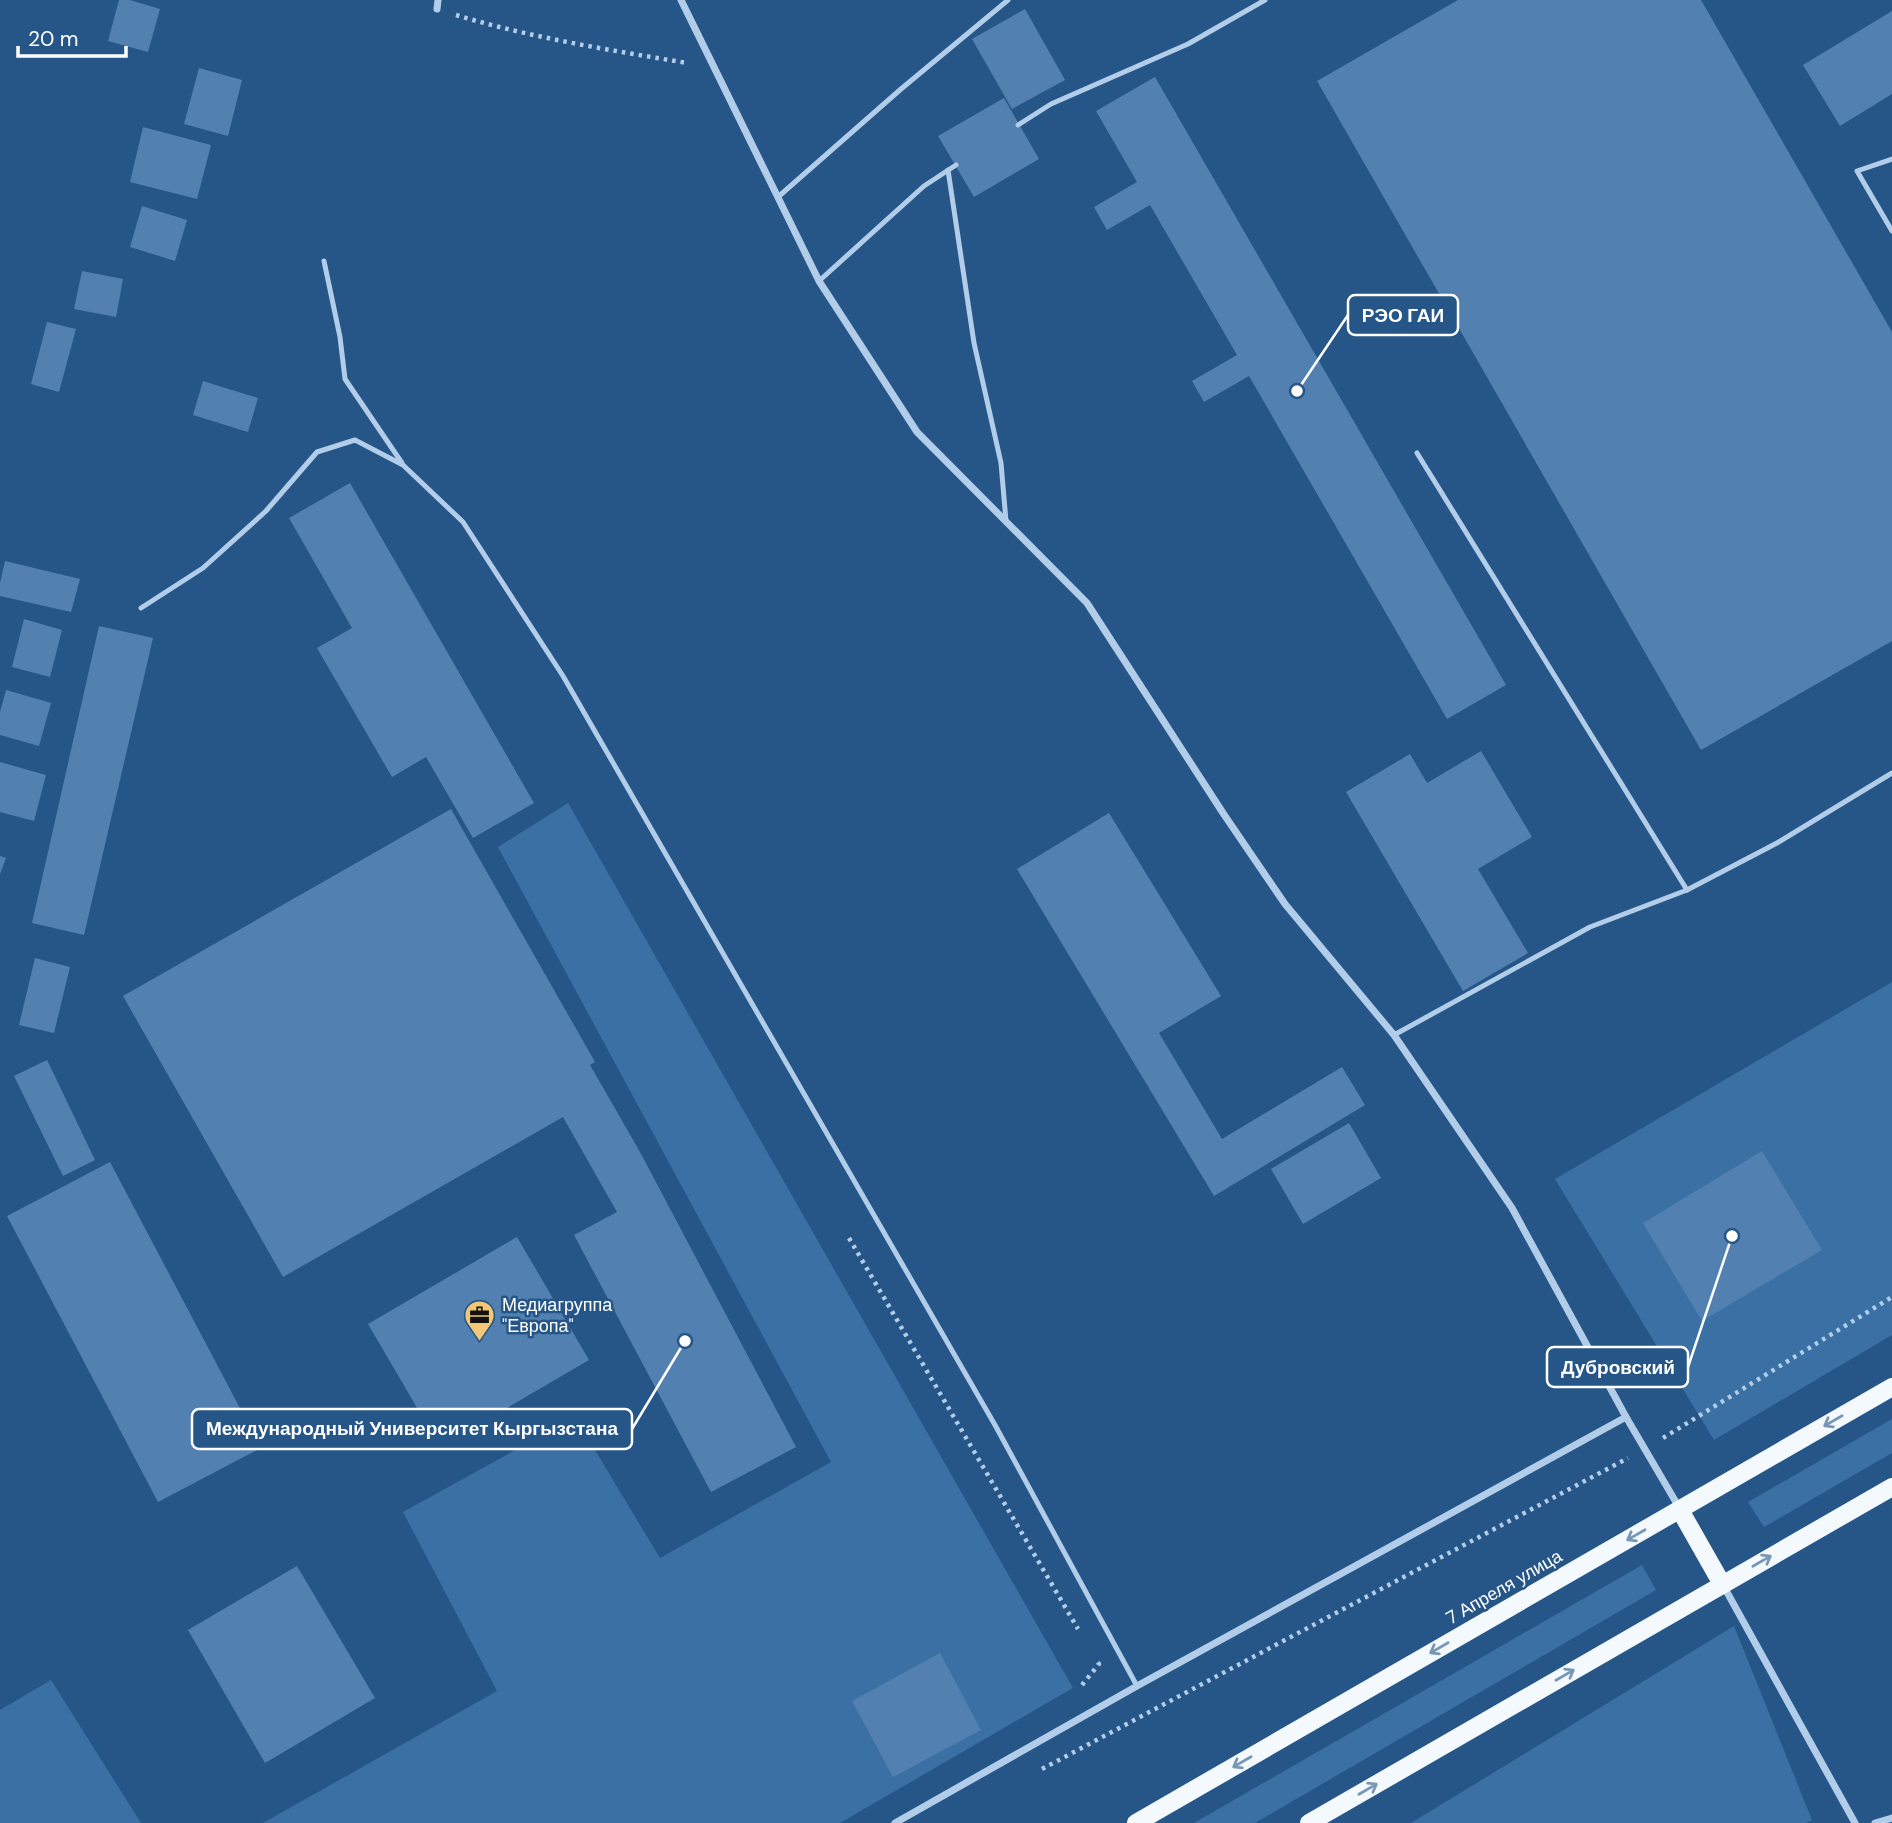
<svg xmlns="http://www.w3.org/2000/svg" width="1892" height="1823" font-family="'DM Sans',sans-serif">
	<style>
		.green { fill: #3a70a4 }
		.building { fill: #5281b1 }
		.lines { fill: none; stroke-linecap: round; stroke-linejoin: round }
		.path { stroke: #b2cde9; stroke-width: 4.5; stroke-dasharray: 3.5 5; stroke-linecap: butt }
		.lane { stroke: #b2cde9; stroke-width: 5 }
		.street { stroke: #b2cde9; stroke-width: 7 }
		.primary { stroke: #f4f9fe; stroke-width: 18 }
		.oneway { stroke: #7897b7 }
		.labels { text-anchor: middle; stroke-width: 5; stroke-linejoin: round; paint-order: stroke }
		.poi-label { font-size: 18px; fill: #fff; stroke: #265687; text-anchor: start }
		.street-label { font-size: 18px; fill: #fff; stroke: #265687 }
		.leader { fill: none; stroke: #fff; stroke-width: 2.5 }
		.callout-dot { fill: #fff; stroke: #265687; stroke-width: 2.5 }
		.callout { fill: #265687; stroke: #fff; stroke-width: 2.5 }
		.callout-label { font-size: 19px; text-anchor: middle; font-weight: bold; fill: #fff }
	</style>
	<rect width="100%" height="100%" fill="#265687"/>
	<!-- green -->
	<g class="green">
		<path d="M568,803L1073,1688L840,1823H263L497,1691L403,1512L575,1417L660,1558L831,1462L498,847Z"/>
		<path d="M1892,982V1335L1714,1440L1555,1179Z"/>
		<path d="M1892,1419V1453L1764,1527L1748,1502Z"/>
		<path d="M1642,1565L1656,1590L1255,1823H1194Z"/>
		<path d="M1734,1626L1812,1820L1806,1823H1411Z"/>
		<path d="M51,1680L141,1823H0V1710Z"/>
	</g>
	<!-- building -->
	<g class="building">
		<path d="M119,0H130L160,9L148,52L108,41Z"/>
		<path d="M1458,0H1701L1892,332V641L1701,750L1317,81Z"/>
		<path d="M1025,9L1065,80L1012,109L972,39Z"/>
		<path d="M1892,11V94L1840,126L1803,65Z"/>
		<path d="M199,68L242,80L228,136L184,124Z"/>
		<path d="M1155,77L1506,685L1447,719L1249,376L1204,402L1192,381L1237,355L1150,205L1107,230L1094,207L1137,182L1096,111Z"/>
		<path d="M1004,98L1039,159L974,197L938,136Z"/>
		<path d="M143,127L211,145L197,199L130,182Z"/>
		<path d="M142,206L187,220L175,261L130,247Z"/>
		<path d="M82,271L123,279L116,317L74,309Z"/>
		<path d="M47,322L76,329L59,392L31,384Z"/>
		<path d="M203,381L258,398L248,432L193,415Z"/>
		<path d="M350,483L534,803L473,838L426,757L392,777L317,648L352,628L289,518Z"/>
		<path d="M5,561L80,579L71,612L0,596V583Z"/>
		<path d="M24,619L62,630L50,677L12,667Z"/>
		<path d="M99,626L153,638L84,935L32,923Z"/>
		<path d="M6,690L51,703L39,746L0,735V712Z"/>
		<path d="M1481,751L1532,837L1478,869L1528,953L1463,991L1346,792L1410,754L1427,783Z"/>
		<path d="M0,762L46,775L34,821L0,812Z"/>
		<path d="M451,809L595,1062L590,1065L640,1152L796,1447L711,1492L574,1235L617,1212L563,1117L283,1277L123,996Z"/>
		<path d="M1109,813L1221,996L1159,1033L1222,1139L1342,1067L1365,1105L1214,1196L1017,869Z"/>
		<path d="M0,856L6,858L0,874Z"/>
		<path d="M35,958L70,967L54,1033L19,1025Z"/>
		<path d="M47,1060L95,1160L63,1176L14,1076Z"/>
		<path d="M1349,1123L1381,1178L1303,1224L1271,1169Z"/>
		<path d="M1762,1151L1822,1250L1702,1321L1643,1223Z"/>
		<path d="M110,1162L261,1448L158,1502L7,1216Z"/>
		<path d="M517,1237L589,1360L440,1447L368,1324Z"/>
		<path d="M297,1566L375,1698L265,1763L188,1630Z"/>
		<path d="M940,1653L981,1730L893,1777L852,1701Z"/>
	</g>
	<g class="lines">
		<!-- path -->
		<g class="path">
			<path d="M456,15C532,38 610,50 687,63"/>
			<path d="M849,1238L1078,1629"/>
			<path d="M1663,1438L1892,1297"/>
			<path d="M1082,1685L1099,1664L1097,1661"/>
			<path d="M1042,1769L1628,1458"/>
		</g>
		<!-- lane -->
		<g class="lane">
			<path d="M1018,125L1051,104L1188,44L1265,0"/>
			<path d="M1892,159L1857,171L1892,231"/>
			<path d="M948,170L974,343L1001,463L1006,521"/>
			<path d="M778,197L901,89L1008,0"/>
			<path d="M324,261L340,337L345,379L402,463"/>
			<path d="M819,281L924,186L956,165"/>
			<path d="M1417,453L1687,890"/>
			<path d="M141,608L203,568L266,511L317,452L355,440L403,465L463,522L563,676L995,1425L1137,1686"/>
			<path d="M1394,1035L1590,927L1687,890L1777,843L1892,773"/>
		</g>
		<!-- street -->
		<g class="street">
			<path d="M681,0L819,281L917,432L1087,603L1223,813L1285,904L1394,1035L1512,1208L1626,1417L1680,1509"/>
			<path d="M437,9L438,0"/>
			<path d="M1723,1585L1855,1823"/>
			<path d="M895,1823L1137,1686L1626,1417"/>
			<path d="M1875,1823L1892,1818"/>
		</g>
		<!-- primary -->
		<g class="primary">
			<path d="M1680,1510L1722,1584"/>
			<path d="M1136,1823L1892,1387"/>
			<path d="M1309,1823L1892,1487"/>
		</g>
	</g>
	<!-- one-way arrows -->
	<defs><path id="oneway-shaft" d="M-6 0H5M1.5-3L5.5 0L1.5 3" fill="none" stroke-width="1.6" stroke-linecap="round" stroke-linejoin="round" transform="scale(1.75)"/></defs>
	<g class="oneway">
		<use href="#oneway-shaft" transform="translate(1833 1421) rotate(150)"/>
		<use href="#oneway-shaft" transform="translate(1636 1535) rotate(150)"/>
		<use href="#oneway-shaft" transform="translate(1762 1561) rotate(-30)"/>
		<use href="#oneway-shaft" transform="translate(1439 1648) rotate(150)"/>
		<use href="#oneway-shaft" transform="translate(1565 1675) rotate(-30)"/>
		<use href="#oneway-shaft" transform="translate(1242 1762) rotate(150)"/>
		<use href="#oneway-shaft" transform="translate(1368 1789) rotate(-30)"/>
	</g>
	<!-- icons -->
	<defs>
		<symbol id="office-pin" viewBox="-11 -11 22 30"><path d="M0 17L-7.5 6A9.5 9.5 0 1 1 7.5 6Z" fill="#f2c876" stroke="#265687"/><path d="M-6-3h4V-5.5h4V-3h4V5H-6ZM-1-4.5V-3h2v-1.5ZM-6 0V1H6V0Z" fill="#111"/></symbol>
	</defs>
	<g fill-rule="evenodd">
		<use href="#office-pin" x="462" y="1298" width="35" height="47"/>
	</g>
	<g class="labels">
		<!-- poi labels -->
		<g class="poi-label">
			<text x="502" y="1311">Медиагруппа<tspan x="502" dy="21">"Европа"</tspan></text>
		</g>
		<!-- street labels -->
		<g class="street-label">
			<text transform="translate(1504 1587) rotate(-30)" y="6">7 Апреля улица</text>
		</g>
	</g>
	<!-- callouts -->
	<path class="leader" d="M1297 391L1348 315M1732 1236L1688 1367M685 1341L632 1429"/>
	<g class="callout-dot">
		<circle cx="1297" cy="391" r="7"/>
		<circle cx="1732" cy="1236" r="7"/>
		<circle cx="685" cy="1341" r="7"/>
	</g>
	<g class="callout">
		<rect x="1348" y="295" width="110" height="40" rx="7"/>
		<rect x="1547" y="1347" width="141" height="40" rx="7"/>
		<rect x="192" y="1409" width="440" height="40" rx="7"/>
	</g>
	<g class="callout-label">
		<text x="1403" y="322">РЭО ГАИ</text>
		<text x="1618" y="1374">Дубровский</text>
		<text x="412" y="1435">Международный Университет Кыргызстана</text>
	</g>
	<!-- scale -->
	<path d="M18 46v10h108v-10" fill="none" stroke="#ffffff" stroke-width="3.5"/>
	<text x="28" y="46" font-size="21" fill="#ffffff" stroke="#265687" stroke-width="5" paint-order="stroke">20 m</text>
</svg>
